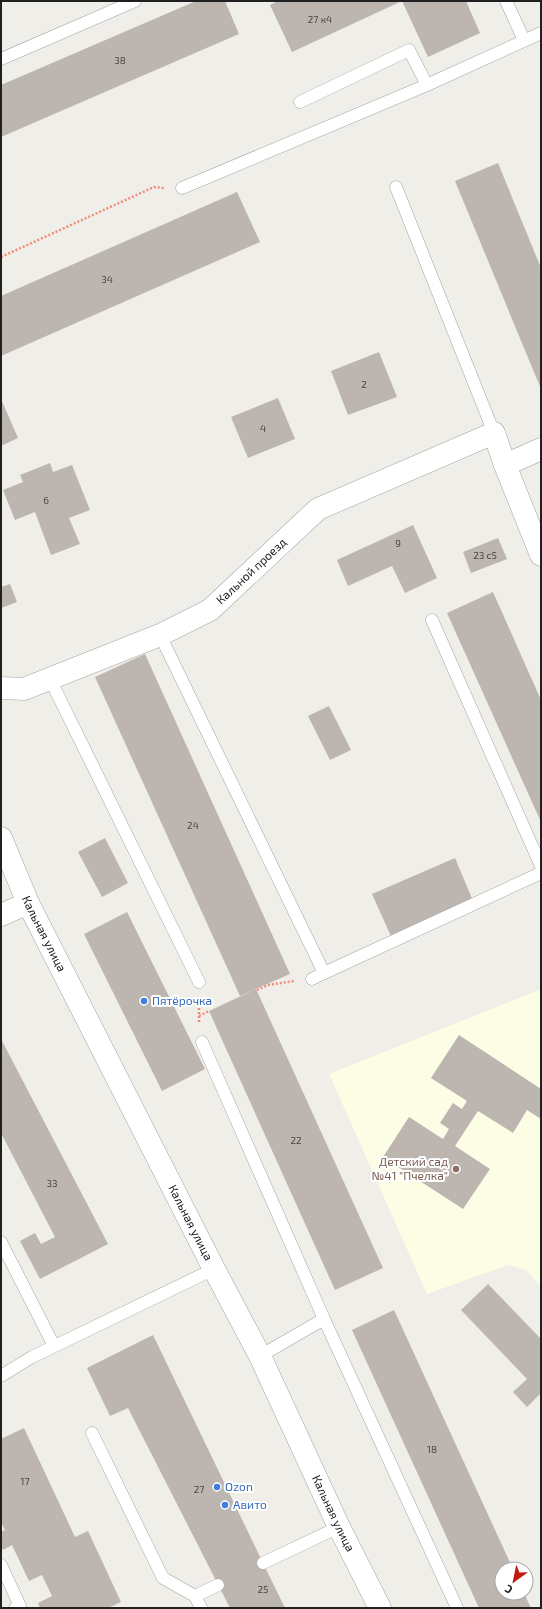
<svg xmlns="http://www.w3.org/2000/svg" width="542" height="1609" font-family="'Exo 2',sans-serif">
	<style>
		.education { fill: #fbfde4 }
		.building { fill: #bdb6b0 }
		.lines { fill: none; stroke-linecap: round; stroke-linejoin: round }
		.lane-casing { stroke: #a4a4a4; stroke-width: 13 }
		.street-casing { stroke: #a4a4a4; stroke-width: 23 }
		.path { stroke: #f08c79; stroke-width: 2.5; stroke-dasharray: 2 2; stroke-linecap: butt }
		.lane { stroke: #fff; stroke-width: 12 }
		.street { stroke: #fff; stroke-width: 22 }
		.shop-dot { fill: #3f7fe0; stroke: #fff; stroke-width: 1.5 }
		.education-dot { fill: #8d6e63; stroke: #fff; stroke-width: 1.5 }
		.labels { text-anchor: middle; stroke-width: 4; stroke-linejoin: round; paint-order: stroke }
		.number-label { font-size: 10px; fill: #474644 }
		.street-label { font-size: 12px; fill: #202020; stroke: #fff }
		.shop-label { font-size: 12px; fill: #366cbe; stroke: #fff; text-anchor: start }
		.education-label { font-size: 12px; fill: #785e54; stroke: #fff; text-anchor: end }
	</style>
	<rect width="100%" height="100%" fill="#f0eee8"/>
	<!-- education -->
	<path class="education" d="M541,989V1287L526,1270L508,1265L427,1294L329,1074Z"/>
	<!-- building -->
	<g class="building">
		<path d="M196,1H225L239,34L1,137V85Z"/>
		<path d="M278,1H466L480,33L428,57L402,1L292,52L270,5Z"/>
		<path d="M498,163L541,268V389L455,181Z"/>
		<path d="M237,192L260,242L1,356V296Z"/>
		<path d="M379,352L397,397L348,415L331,371Z"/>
		<path d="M278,398L295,439L248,458L231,417Z"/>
		<path d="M1,399L18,438L1,446Z"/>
		<path d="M50,463L53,472L72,465L90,510L69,518L80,544L51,555L35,512L15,520L3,490L23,482L20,475Z"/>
		<path d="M413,525L437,578L405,593L392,566L348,586L337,560Z"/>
		<path d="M498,538L507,559L471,573L463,552Z"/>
		<path d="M10,584L17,602L1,608V587Z"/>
		<path d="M493,592L541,700V822L447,613Z"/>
		<path d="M145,654L290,974L240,996L95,677Z"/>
		<path d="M329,706L351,750L330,760L308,716Z"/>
		<path d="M105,838L128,883L102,897L78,852Z"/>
		<path d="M455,858L476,908L394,943L372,894Z"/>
		<path d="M127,912L205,1069L162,1091L84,934Z"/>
		<path d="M256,989L383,1268L335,1290L209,1011Z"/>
		<path d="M459,1035L541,1089V1119L527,1110L513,1133L478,1111L455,1146L490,1169L463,1209L383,1157L409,1117L443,1139L449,1129L440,1123L453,1103L462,1109L467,1101L431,1078Z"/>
		<path d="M1,1039L108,1244L40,1279L20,1241L35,1233L41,1244L55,1237L1,1133Z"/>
		<path d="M488,1284L541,1339V1393L527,1407L513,1392L527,1379L461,1310Z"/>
		<path d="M394,1310L513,1569H502V1593H524L531,1608H479L352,1330Z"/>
		<path d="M153,1335L263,1563L285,1608H230L128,1408L110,1416L87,1368Z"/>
		<path d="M24,1428L75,1537L88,1531L121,1602L108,1608H40L38,1603L52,1596L42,1575L29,1581L12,1545L3,1550L1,1546V1532L5,1530L1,1522V1439Z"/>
	</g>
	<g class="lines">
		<defs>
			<g id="lane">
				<path d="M506,1L524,40"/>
				<path d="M1,59L135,1"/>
				<path d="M300,102L409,50L427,85L541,33"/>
				<path d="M396,187L494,433"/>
				<path d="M182,188L427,85"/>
				<path d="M432,620L541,866"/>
				<path d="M160,635L324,973L312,979"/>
				<path d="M50,679L199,982"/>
				<path d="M324,973L541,873"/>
				<path d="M202,1042L324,1319"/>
				<path d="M1,1242L54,1346"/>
				<path d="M260,1356L324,1319L457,1608"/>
				<path d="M1,1376L32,1357L214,1269"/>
				<path d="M92,1433L163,1578L195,1596L201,1608"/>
				<path d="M263,1563L339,1527"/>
				<path d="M1,1565L20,1606L15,1608"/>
				<path d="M195,1596L218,1585"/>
			</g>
			<g id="street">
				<path d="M505,465L541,449"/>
				<path id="s1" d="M1,688L24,689L160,635L210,610L318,509L494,433L505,465L541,555"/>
				<path id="s2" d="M1,838L28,903L214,1269L260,1356L339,1527L380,1608"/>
				<path d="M1,915L28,903"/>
			</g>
		</defs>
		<!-- lane casing -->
		<use href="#lane" class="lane-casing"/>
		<!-- street casing -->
		<use href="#street" class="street-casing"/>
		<!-- path -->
		<g class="path">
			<path d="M1,257L154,187L164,188"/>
			<path d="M257,990L268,985L294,981"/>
			<path d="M199,1000V1023"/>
			<path d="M199,1016L209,1011"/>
		</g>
		<!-- lane -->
		<use href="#lane" class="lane"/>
		<!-- street -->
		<use href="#street" class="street"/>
	</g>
	<!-- markers -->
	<g class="shop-dot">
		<circle cx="144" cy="1001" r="4"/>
		<circle cx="217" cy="1487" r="4"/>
		<circle cx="225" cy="1505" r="4"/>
	</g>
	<circle class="education-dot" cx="456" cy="1169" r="4"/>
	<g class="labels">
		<!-- number labels -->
		<g class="number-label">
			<text x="320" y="23">27 к4</text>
			<text x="120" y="64">38</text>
			<text x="107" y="283">34</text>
			<text x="364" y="388">2</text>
			<text x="263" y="432">4</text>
			<text x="46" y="504">6</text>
			<text x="398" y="547">9</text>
			<text x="485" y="559">23 с5</text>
			<text x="193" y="829">24</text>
			<text x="296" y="1144">22</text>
			<text x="52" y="1187">33</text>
			<text x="432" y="1453">18</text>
			<text x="25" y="1485">17</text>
			<text x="199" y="1493">27</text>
			<text x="263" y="1593">25</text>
		</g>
		<!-- street labels -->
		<g class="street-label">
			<text dy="4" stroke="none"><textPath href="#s1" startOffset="282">Кальной проезд</textPath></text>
			<text dy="4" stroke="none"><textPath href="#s2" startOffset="105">Кальная улица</textPath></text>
			<text dy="4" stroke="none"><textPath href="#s2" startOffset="429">Кальная улица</textPath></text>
			<text dy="4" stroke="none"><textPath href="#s2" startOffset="753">Кальная улица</textPath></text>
		</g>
		<!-- shop labels -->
		<g class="shop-label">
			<text x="152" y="1005">Пятёрочка</text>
			<text x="225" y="1491">Ozon</text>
			<text x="233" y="1509">Авито</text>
		</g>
		<!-- education labels -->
		<g class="education-label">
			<text x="448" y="1166">Детский сад<tspan x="448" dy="14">№41 "Пчелка"</tspan></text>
		</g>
	</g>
	<!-- border -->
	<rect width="542" height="1609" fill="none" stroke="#202020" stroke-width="4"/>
	<!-- north arrow -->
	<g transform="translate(514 1581) rotate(213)"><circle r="19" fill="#ffffff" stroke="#a6a6a6"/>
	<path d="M0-3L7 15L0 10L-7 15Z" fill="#c11a0f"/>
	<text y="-6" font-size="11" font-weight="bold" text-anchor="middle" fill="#202020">С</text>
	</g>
</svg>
